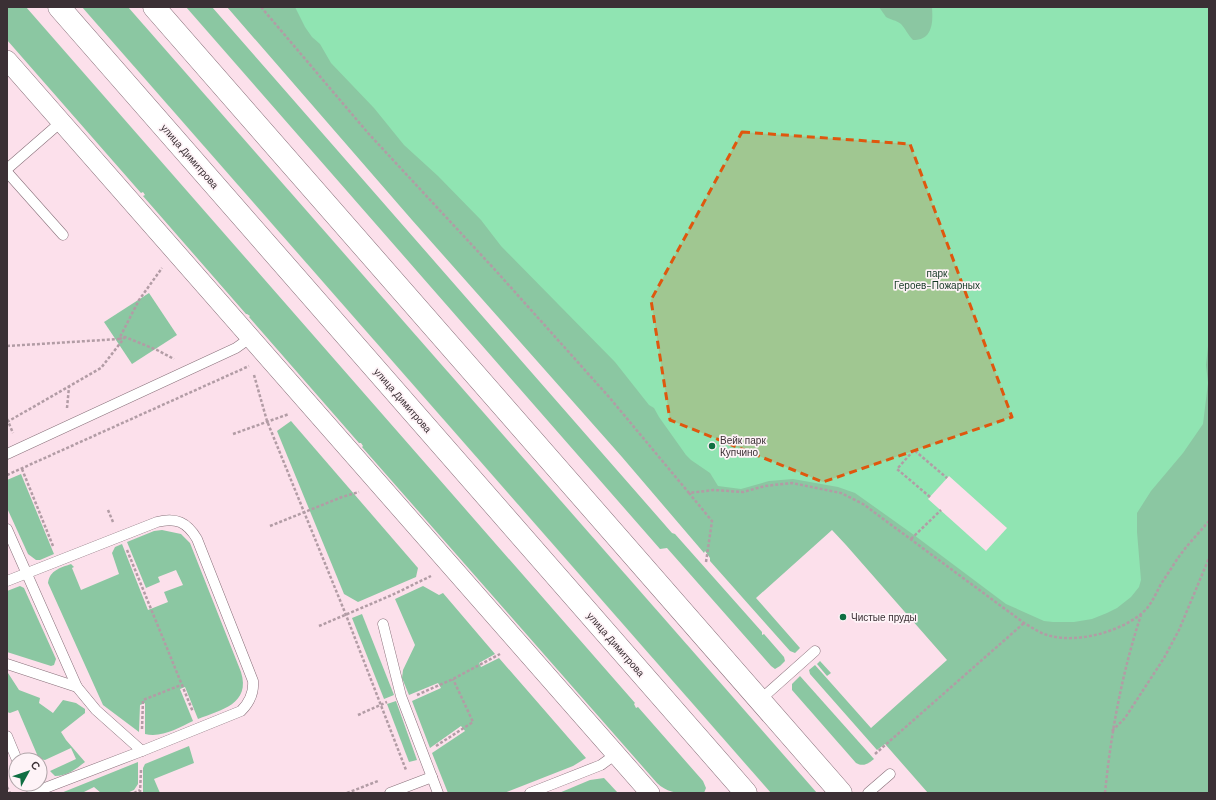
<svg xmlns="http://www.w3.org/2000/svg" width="1216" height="800" font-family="'DM Sans',sans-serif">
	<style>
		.green { fill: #8bc7a2 }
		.water { fill: #90e4b2 }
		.pier { fill: #fce0eb }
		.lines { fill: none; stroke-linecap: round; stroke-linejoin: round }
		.service-casing { stroke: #88707a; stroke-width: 11 }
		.minor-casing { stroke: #88707a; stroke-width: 20 }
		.tertiary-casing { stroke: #88707a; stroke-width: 23 }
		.path { stroke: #b29ca5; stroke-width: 2.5; stroke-dasharray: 3 2; stroke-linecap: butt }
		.service { stroke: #fff; stroke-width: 10 }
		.minor { stroke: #fff; stroke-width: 19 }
		.tertiary { stroke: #fff; stroke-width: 22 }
		.marked { fill: #df570e; fill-opacity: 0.2; stroke: #df570e; stroke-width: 3; stroke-dasharray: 8 5; stroke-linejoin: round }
		.poi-dot { fill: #0f6e42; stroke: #fef3f7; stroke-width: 1.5 }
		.labels { text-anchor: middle; stroke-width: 3.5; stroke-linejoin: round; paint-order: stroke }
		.street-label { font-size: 10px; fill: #3b3035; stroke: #fef3f7 }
		.park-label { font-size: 10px; fill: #143824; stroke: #fef3f7 }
		.poi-label { font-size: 10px; fill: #3b3035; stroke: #fef3f7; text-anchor: start }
	</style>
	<rect width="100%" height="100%" fill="#fce0eb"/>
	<!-- green -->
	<g class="green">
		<path d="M7,7H26L635,703L634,704L636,708L638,707L703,781L706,788L704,793C687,793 670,796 657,783L362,447L363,446L361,443H359L249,317L250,316L247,314H246L143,196L145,195L143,192L141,193L7,40Z"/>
		<path d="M82,7H128L817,793H771Z"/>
		<path d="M186,7H212L672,533L675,534L762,632V635L764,634L784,657L785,661L780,666L775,669L771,666L667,548L660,549Z"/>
		<path d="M227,7H1209V793H928L885,744L877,750L810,674L809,670L815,665L871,728L947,660L846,545L832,530L756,598L800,648L795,653L790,651L710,561V558L705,551L704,553L622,457L412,220Z"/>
		<path d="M149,293L177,335L132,364L104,322Z"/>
		<path d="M291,421L418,568L416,577L358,602L344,594L277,431Z"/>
		<path d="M21,474L54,554L40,560H36L28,554L7,508V480Z"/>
		<path d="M162,530L181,534L190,543L241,672C251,704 221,710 198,719L185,687L180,689L193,721C178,728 162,738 145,734V703L140,705L139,732L103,705L48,583C50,570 60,568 71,564L74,567L72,568L81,590L119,574L112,553L115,547L122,544L148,610L168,602L164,592L183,585L176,570L158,577L160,582L146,588L127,542L154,531Z"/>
		<path d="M20,586L24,588L56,659L54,665L51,666L7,652V591Z"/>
		<path d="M423,586L439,595L443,593L495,654L479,663L481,667L499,658L586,758L573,766L504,793H448L432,753L465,731L461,726L430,748L412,701L441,688L438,683L409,695L402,678L403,670L415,645L395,599Z"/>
		<path d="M362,614L394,695L384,699L352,618Z"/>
		<path d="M820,661L831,673L827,676L817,664Z"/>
		<path d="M8,673L19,690L40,698L39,703L53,713L63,700L76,703L85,709V713L61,732L66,740L85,762C76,769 67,776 55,776L50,771L76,759L71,748L45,760L39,759L18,710L10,713L7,712V674Z"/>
		<path d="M800,676L874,759C868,764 863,767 856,763L792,690V684Z"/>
		<path d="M396,701L417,760L409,762L387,704Z"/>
		<path d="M189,746L194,763L154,779L160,793H143V768L145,764Z"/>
		<path d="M138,762V784L134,790L127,793H101L94,787L82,793H61Z"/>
		<path d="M604,778L618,793H559L590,780Z"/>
	</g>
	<!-- water -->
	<path class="water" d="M295,7H879L886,17C891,20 896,20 901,24C905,28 908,35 913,40C933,40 933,22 932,7H1209V337L1206,365L1208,383L1203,424L1183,453L1151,491L1137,513V532L1141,580L1139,587L1131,597L1117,608L1107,613L1092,619L1074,622H1053L1044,621L1006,604L914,535L855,493L838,487L793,479L769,481L741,489L718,486L710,473L691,460L686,455L659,417L654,408L649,405L615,362L501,246L481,220L438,176L404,145L374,108L331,63L320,44L312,37L305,27Z"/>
	<!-- pier -->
	<path class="pier" d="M949,476L1007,528L986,551L928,499Z"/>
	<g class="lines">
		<defs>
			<g id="service">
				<path d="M7,169L61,122"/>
				<path d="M7,172L63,235"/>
				<path d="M7,454L236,348L250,338"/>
				<path d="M7,529L77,687"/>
				<path d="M7,581L157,522C176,517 187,522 197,539L253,681C254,693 250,702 241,711L142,751L32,793"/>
				<path d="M383,624L401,696L438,793"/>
				<path d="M7,664L77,687L96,710L142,751"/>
				<path d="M760,700L815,651"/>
				<path d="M7,736L17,760"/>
				<path d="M390,793L432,777"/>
				<path d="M530,793L601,765L616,754"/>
				<path d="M868,793L890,774"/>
			</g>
			<path id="minor" d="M7,60L650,793"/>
			<g id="tertiary">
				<path d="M59,7L746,793"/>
				<path d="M154,7L841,793"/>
			</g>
		</defs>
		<!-- service casing -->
		<use href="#service" class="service-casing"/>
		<!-- minor casing -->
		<use href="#minor" class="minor-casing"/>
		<!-- tertiary casing -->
		<use href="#tertiary" class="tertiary-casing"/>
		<!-- path -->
		<g class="path">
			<path d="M261,7L368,133L497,272L609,397L689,493"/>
			<path d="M119,339L125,337L157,350L174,359"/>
			<path d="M7,346L119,339L139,300L162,268"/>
			<path d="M254,375L267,421L346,615L406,770"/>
			<path d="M67,408L69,387"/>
			<path d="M7,419L13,433"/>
			<path d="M7,422L101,368L125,337"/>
			<path d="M233,434L289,414"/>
			<path d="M22,469L53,546"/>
			<path d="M7,475L249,366"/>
			<path d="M930,497L897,469L914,450L947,478"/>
			<path d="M108,510L113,522"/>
			<path d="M270,526L342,497L359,492"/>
			<path d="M911,539L941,510"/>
			<path d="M127,550L193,712"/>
			<path d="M706,562L712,521L689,493L714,490L743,492L765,486L792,483L841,493L863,504L1024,623C1033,628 1041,634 1051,636C1078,643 1119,632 1141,614C1151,606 1155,595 1161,584C1166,576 1171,569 1176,561C1185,547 1198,534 1209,521"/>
			<path d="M319,626L392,595L431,576"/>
			<path d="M417,695L453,679L500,654"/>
			<path d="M358,715L387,702"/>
			<path d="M142,729L143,700L181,685"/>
			<path d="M1112,731L1125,718L1164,658L1179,630L1209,558"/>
			<path d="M436,746L473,722L453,679"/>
			<path d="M875,754L1024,623"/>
			<path d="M7,787L10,793"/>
			<path d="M134,793L140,790"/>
			<path d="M140,793L141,770"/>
			<path d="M347,793L378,781"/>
			<path d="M1105,793C1111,732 1122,673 1141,615"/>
		</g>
		<!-- service -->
		<use href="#service" class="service"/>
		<!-- minor -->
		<use href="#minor" class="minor"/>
		<!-- tertiary -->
		<use href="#tertiary" class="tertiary"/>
	</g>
	<!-- marked area -->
	<path class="marked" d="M742,132L910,144L1012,417L823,482L670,420L651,300Z"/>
	<!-- markers -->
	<g class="poi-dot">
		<circle cx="712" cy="446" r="4"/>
		<circle cx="843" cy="617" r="4"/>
	</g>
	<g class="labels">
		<!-- street labels -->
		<g class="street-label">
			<text transform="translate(190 156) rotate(49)" y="4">улица Димитрова</text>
			<text transform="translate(403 400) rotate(49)" y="4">улица Димитрова</text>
			<text transform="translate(616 644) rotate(49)" y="4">улица Димитрова</text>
		</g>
		<!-- park labels -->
		<g class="park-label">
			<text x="937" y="277">парк<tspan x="937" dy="12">Героев-Пожарных</tspan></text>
		</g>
		<!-- poi labels -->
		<g class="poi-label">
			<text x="720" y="444">Вейк парк<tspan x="720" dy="12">Купчино</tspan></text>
			<text x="851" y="621">Чистые пруды</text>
		</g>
	</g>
	<!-- border -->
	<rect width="1216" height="800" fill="none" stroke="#3b3035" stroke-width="16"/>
	<!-- north arrow -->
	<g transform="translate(28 772) rotate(50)"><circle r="19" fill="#fef3f7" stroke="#b0a5a9"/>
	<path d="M0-3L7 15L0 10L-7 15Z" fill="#0f6e42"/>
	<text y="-6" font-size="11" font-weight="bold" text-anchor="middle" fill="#3b3035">С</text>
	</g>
</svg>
